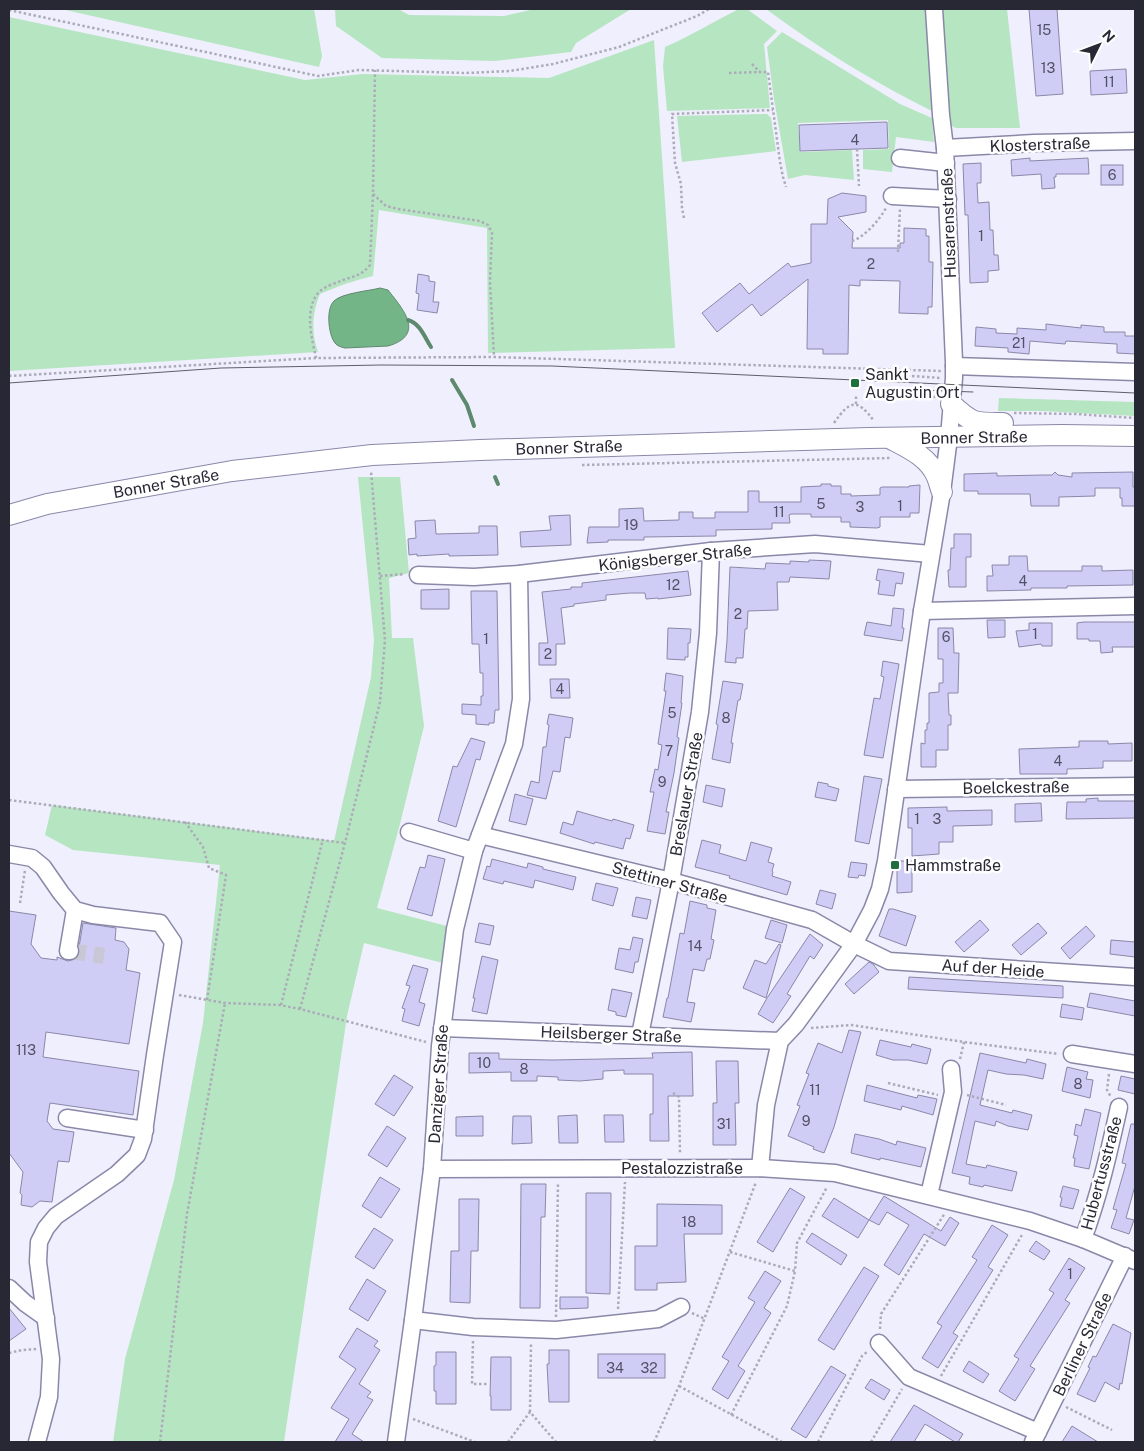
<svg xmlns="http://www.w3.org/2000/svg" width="1144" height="1451" font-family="'Public Sans',sans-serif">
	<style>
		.green { fill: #b6e5c2 }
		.water { fill: #74b587; stroke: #5d8a6e }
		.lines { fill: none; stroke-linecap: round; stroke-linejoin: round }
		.stream { stroke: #5d8a6e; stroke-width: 4 }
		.building { fill: #cfcdf6; stroke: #8a88a8 }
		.minor-tunnel { stroke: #c8c7d5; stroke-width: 16; stroke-dasharray: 16 8; stroke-linecap: butt }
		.minor-casing { stroke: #8a88a8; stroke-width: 19 }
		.major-casing { stroke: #8a88a8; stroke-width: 22 }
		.path { stroke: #acabb9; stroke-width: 2.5; stroke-dasharray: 2.5 2.5; stroke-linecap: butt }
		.minor { stroke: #fff; stroke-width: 16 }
		.major { stroke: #fff; stroke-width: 20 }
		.tram { stroke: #5f5e6b; stroke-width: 1 }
		.poi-dot { fill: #1f6e3e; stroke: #fefefe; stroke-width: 2 }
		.labels { text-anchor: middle; stroke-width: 5; stroke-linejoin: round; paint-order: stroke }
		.number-label { font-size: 14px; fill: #525064 }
		.street-label { font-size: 16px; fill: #282734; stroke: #fefefe }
		.poi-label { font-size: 16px; fill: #282734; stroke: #fefefe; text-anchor: start }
	</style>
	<rect width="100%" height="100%" fill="#f0effd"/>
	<!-- green -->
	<g class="green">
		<path d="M61,9H314L322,56L319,67Z"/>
		<path d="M335,9H398L409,15L504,16L535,9H631L576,43L571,52L495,61L382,58L336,26Z"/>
		<path d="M739,9H747L777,31L764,44L770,108L667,111L663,66L665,47C691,36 714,21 739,9Z"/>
		<path d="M766,9H932L938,114C878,85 820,49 766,9Z"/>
		<path d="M941,9H1007L1020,128H956L947,124Z"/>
		<path d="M9,17L305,80L363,74L549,78L654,40L675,348L488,353L487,228L379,210L373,276C355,280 338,286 320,294C312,313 311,332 318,352L9,371Z"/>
		<path d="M782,32L900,104L932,118L934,142L896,137L892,172L863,169V150L889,149L888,120L798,123L800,152L852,150L854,180L805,175L788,179L774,99L767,47Z"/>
		<path d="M767,114L771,118L776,151L682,162L677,116Z"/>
		<path d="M999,398L1135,402V416L1042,411H998Z"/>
		<path d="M358,477H400L409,573L389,578L392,638H413L424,726L400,824L377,908L447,926L443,963L364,943L347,1016L284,1442H113L125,1359L174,1180L203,1023L220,865L73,850L45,835L52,805L334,841L371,677L374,640Z"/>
	</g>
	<!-- water -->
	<path class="water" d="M380,288L388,290C403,309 426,335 388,346L345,348C341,347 337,346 335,343C328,334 326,308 334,301C342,293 369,291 380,288Z"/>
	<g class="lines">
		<!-- stream -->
		<g class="stream">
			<path d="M408,320C420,323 425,338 431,347"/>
			<path d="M452,380L467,405L474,426"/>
			<path d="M495,477L498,484"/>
		</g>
	</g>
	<!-- building -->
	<g class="building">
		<path d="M1029,9H1057L1063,94L1036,96Z"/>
		<path d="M1126,69L1127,93L1091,95L1090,71Z"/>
		<path d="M887,122L888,148L800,151L799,125Z"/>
		<path d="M1030,158V161L1088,158L1089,174H1056V177H1054L1055,188L1042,189L1041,174L1012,176L1011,160Z"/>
		<path d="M981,163V183H977L978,203L989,202L990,230H993L994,255H998L999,270L988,271V282L970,283L968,215H965L963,164Z"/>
		<rect x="1101" y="165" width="22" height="20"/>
		<path d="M842,193L866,196V212L838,217L853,232L852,248H900V243H904V228L926,229V236H929V262H933L932,307H928V314L899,313L900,281L860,280V286L849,285L848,354H823V349H807L808,279L761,316L752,304L717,332L702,313L740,283L749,294L788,263L791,267L811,263V224H827L828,199Z"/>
		<path d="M418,274L429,276V281L435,282L433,302H439L437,313L417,310L419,294L416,293Z"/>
		<path d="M1046,324L1081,328V325L1104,327V332H1125V336H1135V354L1117,353V344L1066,341L1065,344L1030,341L1029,354L1008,352V348L975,346L976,327L996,329V333L1017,334V328L1046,330Z"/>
		<path d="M1055,472L1058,475L1072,477V473L1133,472V487H1135V506H1122V498H1120V488H1095V496L1059,497V506H1031L1030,494H978V491H964V474L997,473V476L1043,475H1052Z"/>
		<path d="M821,484H831V486H841V494H851V496L880,495V488L882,487H909V486L920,485L919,513H910V517H880V527L877,528L850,527V522H841V517H811V514H791L789,515L790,523H772V529L716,530V536L644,537V540H608V542L587,543L589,527H619V509L643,508L644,521L679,520V512H693V518H715V512H748V491H759V502H801V487L821,486Z"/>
		<path d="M570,515L571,545L521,547L520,532L551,530L549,516Z"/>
		<path d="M435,520L436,534L479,533V526H497L498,555L449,556V554L417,556V554L409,555L408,539L416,538L415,521Z"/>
		<path d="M954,534H971V557H966V587H949L948,570H950L951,548H954Z"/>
		<path d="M1009,556H1027L1028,571H1082V566H1102V571L1133,570V585L1067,586V588H1031V590L987,591V576H993L992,565H1009Z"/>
		<path d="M809,560L831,561L829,579L790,577L789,582H777L778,610L748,611L747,629H745L743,658H736V663L725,662L727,641L730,567L765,569L766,563L790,564V561L809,562Z"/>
		<path d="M878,569L904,573L902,584L896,583L894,596L878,594L880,581L876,580Z"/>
		<path d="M688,571L691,595L658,599V598L646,599L645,593H630L606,595V600L574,604V606L561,608L565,644H556V665H539V643H548L542,592L571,589V587H582V583Z"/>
		<path d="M449,589V609H421V590Z"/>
		<path d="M471,591H497L499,710H495L494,723H489V725L476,724V715L462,714V704L481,705V696H483V673H480L479,644H472Z"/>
		<path d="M893,608L904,609L902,628H904L902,641L864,635L867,622L891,626Z"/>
		<path d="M987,620H1005V637L988,638Z"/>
		<path d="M1084,622H1135V647H1112L1113,652L1101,653L1100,641H1089V639H1077V623Z"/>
		<path d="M1029,623H1052V646H1042L1041,644L1019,647L1016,631L1029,630Z"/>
		<path d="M668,628L691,629L690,643H688V657H685V660L667,659Z"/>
		<path d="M938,628H953L954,653H959L958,693H948L949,715H951V725H948V750H936V767H921V743L925,744V730H927V723H929V693L939,692V683H943V659H938Z"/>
		<path d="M883,661L899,664L883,758L864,755L874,698L880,699L884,677L881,676Z"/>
		<path d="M666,673L683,676L681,703H682L677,737L679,738L674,773L666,812H669L665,834L647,831L654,792H650L655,769L658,770L662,745L658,744L666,691H664Z"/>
		<path d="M550,679H569L570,698H551Z"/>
		<path d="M723,681L743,684L740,700H738L731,743H733L730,763L712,759L718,725L716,724Z"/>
		<path d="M549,714L573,718L570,738L565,737L560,772L553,771L546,799L527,795L531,781L539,783L543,747H546L549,725L547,724Z"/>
		<path d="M471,738L485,742L480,760L476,759L456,827L438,821L453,766L457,767Z"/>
		<path d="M1079,741H1108V744L1132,743V761H1103V768L1067,769V774H1020L1019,749L1079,747Z"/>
		<path d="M864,776L882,779L869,844L855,841Z"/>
		<path d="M818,782L828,784V786L839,789L836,801L815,797Z"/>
		<path d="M706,785L725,789L722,807L703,802Z"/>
		<path d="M515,794L533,799L526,825L509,821Z"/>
		<path d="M1098,798V801H1135V818L1066,819L1067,802H1086V799Z"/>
		<path d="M1041,803L1042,821L1015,822V804Z"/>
		<path d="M947,807V811L992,810V825L953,826V842H939V854L912,856V828H908V808Z"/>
		<path d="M577,811L612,821L613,819L634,825L630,839L626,838L623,849L595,842L594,844L560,833L563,822L573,825Z"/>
		<path d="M702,840L721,845L719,853L746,861L751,842L772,848L768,862L774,864L772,871L773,872L772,876L791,882L787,895L729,878L730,876L695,867Z"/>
		<path d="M428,855L445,859L432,916L407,909L420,867L425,868Z"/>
		<path d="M492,859L527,868L528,863L543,867V869L576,877L573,890L535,880L533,888L504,881L503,884L483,879L487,866L490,867Z"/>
		<path d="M897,861H912V892L897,893Z"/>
		<path d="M851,862L867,864L865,876L859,875L858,878L848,877Z"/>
		<path d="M596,883L618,888L613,906L592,900Z"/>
		<path d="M820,890L836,894L832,909L816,904Z"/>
		<path d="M636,897L651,900L647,919L632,916Z"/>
		<path d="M690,901L707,905V908L716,910L711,939L714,940L710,959H707L704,971L693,969L687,1002L695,1003L691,1022L663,1017L667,998H668L680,933L684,934Z"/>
		<path d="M889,909H893L916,916L906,946L879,936Z"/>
		<path d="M9,911L36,915L31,944L41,958L57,960V957L68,961L75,959L79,956L80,951L79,947L83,923L116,928L115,940L124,942L129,949L126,970L140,973L129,1044L46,1032L43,1057L139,1071L133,1115L50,1103L47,1121L53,1129L74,1132L69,1162L58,1161L52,1202L40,1201L32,1207L21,1205L22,1195L20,1193L23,1172L9,1153Z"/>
		<path d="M771,920L787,925L782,943L765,938Z"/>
		<path d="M980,920L989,930L964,952L955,942Z"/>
		<path d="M479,923L494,926L490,945L475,942Z"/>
		<path d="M1038,923L1047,933L1021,955L1012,945Z"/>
		<path d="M1086,926L1095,936L1070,959L1061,948Z"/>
		<path d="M810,934L823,945L814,959L810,956L787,994L791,996L773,1023L758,1014L767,998Z"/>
		<path d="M633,937L643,939L638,962H635L633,973L615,969L619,948L630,950Z"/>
		<path d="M1111,940L1135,942V957L1110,954Z"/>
		<path d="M779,944L781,945L766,998L743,988L755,960L766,964Z"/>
		<path d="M482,956L498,960L487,1014L472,1011L475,998H473Z"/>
		<path d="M869,962L873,964L879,972L854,994L845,984Z"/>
		<path d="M413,965L428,969L419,1002L425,1004L419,1026L402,1021L405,1009L402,1008L410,986L406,985Z"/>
		<path d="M909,977L1063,986V998L908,989Z"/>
		<path d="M612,989L632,993L626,1017L616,1015V1012L608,1010Z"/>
		<path d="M1090,993L1135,1001V1016L1087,1007Z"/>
		<path d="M1062,1004L1084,1008L1082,1020L1060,1017Z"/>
		<path d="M849,1030L861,1032L834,1127L824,1153L813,1149L814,1147L788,1136L800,1106L797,1105L809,1074L806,1073L818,1043L842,1053Z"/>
		<path d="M880,1040L911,1047L912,1044L931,1049L927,1064L908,1060H893L876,1055Z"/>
		<path d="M692,1052L693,1096H668L669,1141H650V1114H653V1074H624V1070L603,1071V1079L580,1081L558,1080V1077L537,1076V1081H511V1072L469,1073V1053H499V1059L553,1060L653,1058L652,1053Z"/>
		<path d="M980,1053L1026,1063L1027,1059L1046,1064L1043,1079L1024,1075L1006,1074L988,1070L980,1105L1012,1113L1013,1110L1032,1115L1028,1130L1008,1126L996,1121L995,1126L975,1121L966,1164L986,1168L987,1165L1017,1172L1012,1191L984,1185L983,1187L969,1184L970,1177L952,1173Z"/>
		<path d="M716,1061H738L739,1103H735L736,1145H713V1103H717Z"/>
		<path d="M1067,1067L1088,1072L1086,1079L1093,1080L1090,1098L1062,1091Z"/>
		<path d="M394,1075L413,1087L394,1116L375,1104Z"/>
		<path d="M1121,1076L1135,1079V1094L1118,1090Z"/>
		<path d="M867,1085L917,1098L918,1095L937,1099L933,1115L902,1106L901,1110L864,1101Z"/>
		<path d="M1085,1109L1101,1113L1089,1169L1074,1166L1075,1158H1073L1078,1136L1074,1135L1076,1124L1081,1126Z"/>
		<path d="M577,1115L578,1143H559L558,1116Z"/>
		<path d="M604,1115H623L624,1142H605Z"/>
		<path d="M483,1116V1136H456V1117Z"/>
		<path d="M513,1116H531L532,1143L512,1144Z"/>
		<path d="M1131,1124H1135V1186L1126,1218L1134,1220L1129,1234L1111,1228L1117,1210L1113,1209L1126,1164L1122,1163Z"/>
		<path d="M387,1126L406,1138L387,1167L368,1155Z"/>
		<path d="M855,1134L879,1139L896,1145L897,1141L926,1148L921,1167L880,1158V1160L851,1153Z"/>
		<path d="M380,1177L400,1189L381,1218L362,1206Z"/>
		<path d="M521,1184H546L545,1217H541L540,1308H520Z"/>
		<path d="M1063,1186L1079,1190L1073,1209L1060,1206L1062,1198L1060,1197Z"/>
		<path d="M790,1188L805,1197L773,1252L757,1242Z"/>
		<path d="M586,1193H611L610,1294L586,1293Z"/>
		<path d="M884,1196L941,1231L950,1217L959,1223L945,1246L924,1234L899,1275L884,1265L909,1225L887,1212L879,1225L869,1220Z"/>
		<path d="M834,1198L869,1220L858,1238L822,1216Z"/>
		<path d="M459,1199H479L478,1251H471L470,1303L450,1302L451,1251H459Z"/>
		<path d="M657,1204L722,1205V1234H684L686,1282L657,1283V1290H635V1246H657Z"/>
		<path d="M992,1225L1008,1235L988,1267L993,1270L953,1333L958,1336L938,1368L922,1358L942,1326L937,1323L977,1260L972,1257Z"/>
		<path d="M374,1228L393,1240L374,1269L355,1257Z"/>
		<path d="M812,1233L847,1255L841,1265L806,1242Z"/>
		<path d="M1036,1241L1050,1251L1044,1260L1029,1251Z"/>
		<path d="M1069,1258L1085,1268L1065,1300L1070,1303L1030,1366L1035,1369L1015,1401L999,1391L1019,1359L1014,1356L1054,1293L1049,1290Z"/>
		<path d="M864,1267L879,1276L834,1350L818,1340Z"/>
		<path d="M765,1271L781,1281L764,1308L771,1313L738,1366L745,1371L728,1399L712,1389L729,1361L722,1357L755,1302L748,1298Z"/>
		<path d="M367,1279L386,1291L368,1321L349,1309Z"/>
		<path d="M560,1297H588V1308L560,1309Z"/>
		<path d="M9,1308L26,1329L9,1341Z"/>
		<path d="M1113,1324L1131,1333L1122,1384L1120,1383L1119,1390L1105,1382L1095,1402L1077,1394L1090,1368L1088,1367L1093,1356L1096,1357Z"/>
		<path d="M357,1328L378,1341L374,1346L380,1350L359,1384L371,1392L367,1397L373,1400L352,1434L364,1442H335L349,1419L331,1408L356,1369L339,1357Z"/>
		<path d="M549,1350H569V1402H549L547,1364H549Z"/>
		<path d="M436,1352H456V1404H436V1391H434V1366L436,1365Z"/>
		<rect x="598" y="1354" width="67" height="24"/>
		<path d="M491,1357H511V1410H491V1396H490Z"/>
		<path d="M969,1361L989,1374L983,1383L963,1371Z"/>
		<path d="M831,1366L846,1375L806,1438L791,1429Z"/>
		<path d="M871,1379L890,1390L884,1400L865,1388Z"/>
		<path d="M914,1405L963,1434L958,1442H955L925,1424L914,1442H890Z"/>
		<path d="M1072,1426L1098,1442H1062Z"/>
	</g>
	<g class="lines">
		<!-- minor-tunnel -->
		<path class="minor-tunnel" d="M70,951L104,956"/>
		<defs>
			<g id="minor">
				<path d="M945,148L1034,143L1135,141"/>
				<path d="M900,158L946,163"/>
				<path d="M892,196L948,199"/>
				<path d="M954,366L1135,372"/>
				<path d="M519,574L521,699L514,744L474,851L455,929L440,1046L432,1169L413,1320L473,1327L556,1330L658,1319L681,1307"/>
				<path d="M418,575L474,577L519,574L711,551L815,544L931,554"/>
				<path d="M922,611L1135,606"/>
				<path d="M896,789L1135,786"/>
				<path d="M409,832L474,851"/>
				<path d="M480,835L671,881L812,920L854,944L889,961L1135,977"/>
				<path d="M9,854L32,858L43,867L61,893L75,910L93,915L160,923L173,942L155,1055L143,1139L137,1155L117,1174L56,1216L46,1228L39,1242L38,1262L51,1359L49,1397L37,1442"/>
				<path d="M70,951H68L75,910"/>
				<path d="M442,1028L780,1041"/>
				<path d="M640,1035L671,881L700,712L708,633L711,551"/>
				<path d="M1072,1054L1135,1064"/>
				<path d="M67,1118L145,1130"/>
				<path d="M760,1168L766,1105L780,1041L796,1024L854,944L872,910L880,889L886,861L922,611L942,492L949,437L954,378V362L945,148L941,115L934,9"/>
				<path d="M432,1169L760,1168L835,1173L1030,1221L1083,1239L1135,1261"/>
				<path d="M929,1195L953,1092L951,1069"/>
				<path d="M1083,1239C1099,1196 1109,1152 1119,1107"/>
				<path d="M9,1288L25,1303L46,1318"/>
				<path d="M879,1343L909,1377L1038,1432"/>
				<path d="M396,1442L413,1320"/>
				<path d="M1033,1442L1125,1256"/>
			</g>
			<g id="major">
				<path d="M951,404C973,424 974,423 1003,423"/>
				<path d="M891,439C908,448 929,457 937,477C939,482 940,487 942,492"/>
				<path d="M9,515L47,504L232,471L372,455L480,450L869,438L1062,435L1135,436"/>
			</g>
		</defs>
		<!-- minor casing -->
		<use href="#minor" class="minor-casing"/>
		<!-- major casing -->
		<use href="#major" class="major-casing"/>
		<!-- path -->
		<g class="path">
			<path d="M9,10L318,76L359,70L466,73L510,71L553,64L619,47L697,16L709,9"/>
			<path d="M752,64L760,72H768L780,162L783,177L786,187"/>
			<path d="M729,73L760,72"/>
			<path d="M857,149L859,186"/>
			<path d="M373,194L386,206L398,209L480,221L488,225L492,233L490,282L494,357"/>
			<path d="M684,218L682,208L681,184L675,163L672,114L773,110"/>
			<path d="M852,241C865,237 880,219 886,208"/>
			<path d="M898,252L900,209"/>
			<path d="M316,358C312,339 305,313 316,296C321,287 334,284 343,280C355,276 362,275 370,265L373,194L375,70"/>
			<path d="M9,376L316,358L494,357L941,371"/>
			<path d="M912,376L941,378"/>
			<path d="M913,396L937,397"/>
			<path d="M856,404V396"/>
			<path d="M1014,413L1076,414L1135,418"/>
			<path d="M834,423C850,400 857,398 874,421"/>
			<path d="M582,465L892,458"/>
			<path d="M380,576L405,574"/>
			<path d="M9,800L345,843"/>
			<path d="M185,822L203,847L209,868L226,875L207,1000"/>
			<path d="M20,903L25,870"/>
			<path d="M179,995L225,1003L280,1005L300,1009L426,1042"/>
			<path d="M281,1005L323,839"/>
			<path d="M300,1009L345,843L380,702L385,640L371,471"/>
			<path d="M811,1028L851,1025L964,1042L1059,1054"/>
			<path d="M960,1059L964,1042"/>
			<path d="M1109,1074L1107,1090L1111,1097"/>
			<path d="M888,1083L938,1095"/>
			<path d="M673,1093L679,1097L680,1154"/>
			<path d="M967,1095L1006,1105"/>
			<path d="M730,1252L795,1271L797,1243L827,1187"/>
			<path d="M618,1309L625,1182"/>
			<path d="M692,1313L705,1319"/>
			<path d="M556,1317L558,1182"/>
			<path d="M880,1329L881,1314L945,1213"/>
			<path d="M473,1341L472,1384H487"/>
			<path d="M9,1353L22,1350L37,1349"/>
			<path d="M941,1376L1023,1233"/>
			<path d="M679,1386L782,1442"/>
			<path d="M1066,1407L1112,1430"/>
			<path d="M530,1412L531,1343"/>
			<path d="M731,1415L787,1306L795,1271"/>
			<path d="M413,1419L475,1442"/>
			<path d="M160,1442L187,1214L225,1003"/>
			<path d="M508,1442L530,1412L556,1442"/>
			<path d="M654,1442L679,1386L756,1182"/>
			<path d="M818,1442L862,1356L867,1352"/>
			<path d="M871,1442L902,1389"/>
		</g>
		<!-- minor -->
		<use href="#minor" class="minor"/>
		<!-- major -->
		<use href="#major" class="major"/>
		<!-- tram -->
		<g class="tram">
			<path d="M9,383L221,368L381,365L552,366L1135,393"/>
			<path d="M920,390L973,392"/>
		</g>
	</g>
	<!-- markers -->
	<g class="poi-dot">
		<rect x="850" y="378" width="10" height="10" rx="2.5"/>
		<rect x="890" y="860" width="10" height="10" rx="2.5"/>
	</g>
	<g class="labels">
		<!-- number labels -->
		<g class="number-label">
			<text x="1044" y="35">15</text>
			<text x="1048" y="73">13</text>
			<text x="1109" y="87">11</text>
			<text x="855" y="145">4</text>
			<text x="1112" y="180">6</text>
			<text x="981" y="241">1</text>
			<text x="871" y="269">2</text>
			<text x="1019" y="348">21</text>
			<text x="821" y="509">5</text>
			<text x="900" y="511">1</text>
			<text x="860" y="512">3</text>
			<text x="779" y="517">11</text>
			<text x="631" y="530">19</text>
			<text x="1023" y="586">4</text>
			<text x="673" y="590">12</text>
			<text x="738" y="619">2</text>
			<text x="1035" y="639">1</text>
			<text x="946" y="642">6</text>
			<text x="486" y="644">1</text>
			<text x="548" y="659">2</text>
			<text x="560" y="694">4</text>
			<text x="672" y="718">5</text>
			<text x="726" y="723">8</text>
			<text x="669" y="756">7</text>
			<text x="1058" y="766">4</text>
			<text x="662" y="787">9</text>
			<text x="917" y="824">1</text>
			<text x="937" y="824">3</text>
			<text x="695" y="951">14</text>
			<text x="26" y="1055">113</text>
			<text x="484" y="1068">10</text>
			<text x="524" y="1074">8</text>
			<text x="1078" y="1089">8</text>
			<text x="815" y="1095">11</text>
			<text x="806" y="1126">9</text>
			<text x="724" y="1129">31</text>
			<text x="689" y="1227">18</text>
			<text x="1070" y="1279">1</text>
			<text x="615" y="1373">34</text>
			<text x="649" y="1373">32</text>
		</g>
		<!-- street labels -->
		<g class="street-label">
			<text transform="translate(1040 144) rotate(-2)" y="6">Klosterstraße</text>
			<text transform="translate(948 223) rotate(-92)" y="6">Husarenstraße</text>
			<text transform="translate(974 437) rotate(-1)" y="6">Bonner Straße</text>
			<text transform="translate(569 447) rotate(-2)" y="6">Bonner Straße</text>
			<text transform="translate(166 483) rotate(-10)" y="6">Bonner Straße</text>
			<text transform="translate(675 557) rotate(-6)" y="6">Königsberger Straße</text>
			<text transform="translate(1016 787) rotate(-1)" y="6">Boelckestraße</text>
			<text transform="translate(686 794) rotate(-80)" y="6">Breslauer Straße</text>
			<text transform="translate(670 882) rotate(15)" y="6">Stettiner Straße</text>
			<text transform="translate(993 968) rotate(4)" y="6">Auf der Heide</text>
			<text transform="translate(611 1034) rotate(2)" y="6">Heilsberger Straße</text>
			<text transform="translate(438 1084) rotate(-86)" y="6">Danziger Straße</text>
			<text x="682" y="1174">Pestalozzistraße</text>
			<text transform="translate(1101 1173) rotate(-75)" y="6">Hubertusstraße</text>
			<text transform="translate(1082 1344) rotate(-64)" y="6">Berliner Straße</text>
		</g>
		<!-- poi labels -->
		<g class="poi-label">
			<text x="865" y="380">Sankt<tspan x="865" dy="18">Augustin Ort</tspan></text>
			<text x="905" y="871">Hammstraße</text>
		</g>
	</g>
	<!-- border -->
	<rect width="1144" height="1451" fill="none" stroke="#282734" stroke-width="20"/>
	<!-- north arrow -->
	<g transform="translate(1099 45) rotate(48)" stroke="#fefefe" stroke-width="4" paint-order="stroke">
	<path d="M0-4L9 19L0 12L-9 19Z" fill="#282734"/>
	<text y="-8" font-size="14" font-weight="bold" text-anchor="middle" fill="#282734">N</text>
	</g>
</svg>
